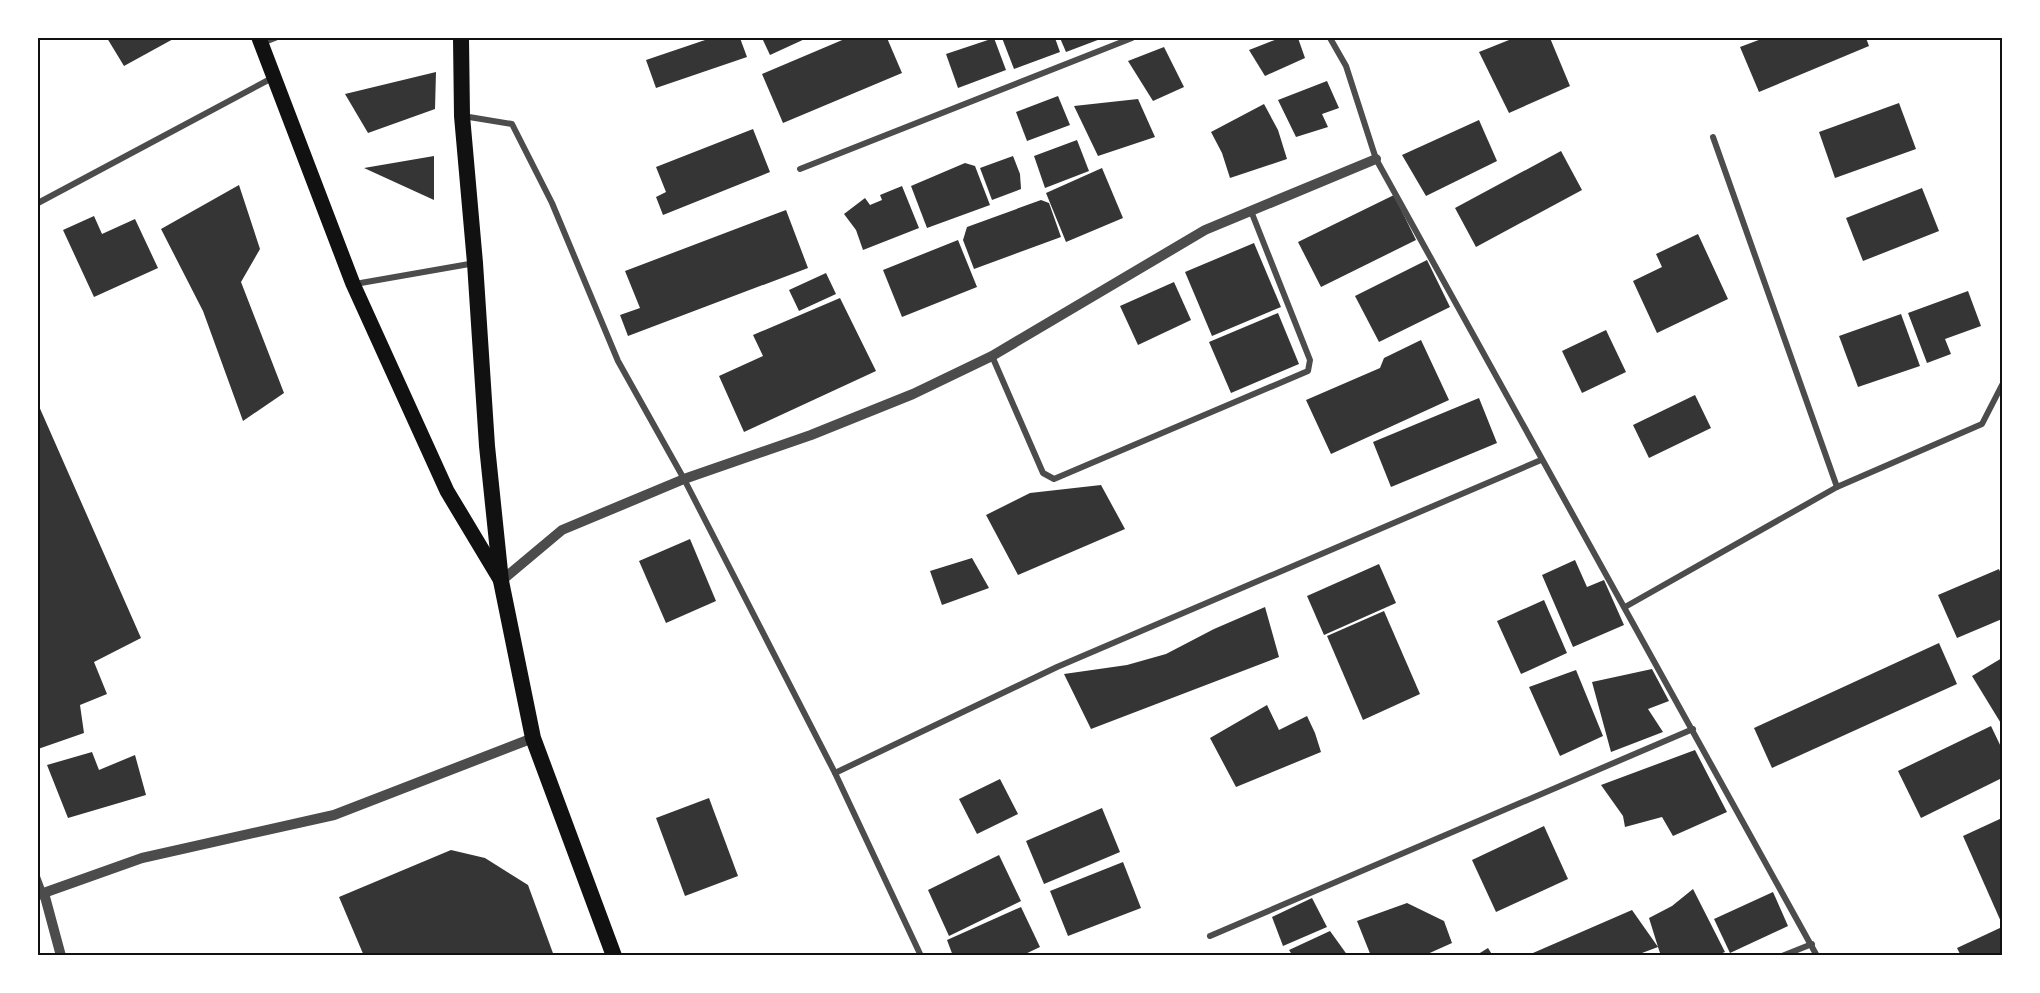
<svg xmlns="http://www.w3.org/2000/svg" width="2040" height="993" font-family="'Space Grotesk',sans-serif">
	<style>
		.building { fill: #353535 }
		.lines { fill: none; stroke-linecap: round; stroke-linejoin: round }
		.service { stroke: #4c4c4c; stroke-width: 4.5 }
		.minor { stroke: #4c4c4c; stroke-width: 6 }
		.tertiary { stroke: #4c4c4c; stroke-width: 10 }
		.primary { stroke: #111; stroke-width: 15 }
		.trunk { stroke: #111; stroke-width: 16 }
		.neatline { fill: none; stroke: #111; stroke-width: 2 }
	</style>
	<rect width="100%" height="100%" fill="#fff"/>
	<!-- building -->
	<g class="building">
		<path d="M107,38H175L124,66Z"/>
		<path d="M711,38H740L747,57L656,88L646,60Z"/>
		<path d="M762,38H807L770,55Z"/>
		<path d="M847,38H887L902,73L783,123L762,74Z"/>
		<path d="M994,38L1006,70L958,88L946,54Z"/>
		<path d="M1002,38H1055L1060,52L1014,69Z"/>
		<path d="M1060,38H1103L1066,52Z"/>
		<path d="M1280,38H1298L1305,58L1265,76L1249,50Z"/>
		<path d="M1514,38H1550L1570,86L1509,113L1479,52Z"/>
		<path d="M1764,38H1866L1869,46L1759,92L1740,47Z"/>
		<path d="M1164,47L1184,87L1153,101L1128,61Z"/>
		<path d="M436,72L435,109L368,133L345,94Z"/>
		<path d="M1327,81L1339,108L1322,114L1328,127L1296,137L1278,100Z"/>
		<path d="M1058,96L1070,125L1027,141L1016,112Z"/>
		<path d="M1138,99L1155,137L1098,156L1074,106Z"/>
		<path d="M1899,103L1916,149L1835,178L1819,132Z"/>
		<path d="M1264,104L1278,130L1287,159L1230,178L1222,153L1211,132Z"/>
		<path d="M1479,120L1497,161L1426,196L1402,155Z"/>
		<path d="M753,129L770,172L663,215L656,197L666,192L656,167Z"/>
		<path d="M1077,140L1089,171L1045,188L1034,156Z"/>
		<path d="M1561,151L1582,190L1476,247L1455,208Z"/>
		<path d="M434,156V200L364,168Z"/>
		<path d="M1013,156L1020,174L1021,189L992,200L980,168Z"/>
		<path d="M965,163L975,166L990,205L927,228L911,186Z"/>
		<path d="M1102,168L1123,218L1066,242L1046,193Z"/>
		<path d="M239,185L260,249L241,282L284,393L243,421L203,311L161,229Z"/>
		<path d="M902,186L919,228L863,250L856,230L844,214L865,198L870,205L882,200L880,195Z"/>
		<path d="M1922,188L1939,231L1863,261L1846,218Z"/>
		<path d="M1394,195L1416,240L1321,287L1298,242Z"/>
		<path d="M1041,200L1049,203L1061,237L974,269L963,240L967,227Z"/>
		<path d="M786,210L808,268L628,336L620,315L640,308L625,271Z"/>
		<path d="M94,216L102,234L135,219L158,268L94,297L63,230Z"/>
		<path d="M1698,234L1728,299L1657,333L1633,281L1662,267L1656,254Z"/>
		<path d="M958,240L977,287L902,317L883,270Z"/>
		<path d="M1254,243L1281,307L1212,336L1185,272Z"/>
		<path d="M1427,260L1450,307L1379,342L1355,296Z"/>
		<path d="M826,273L836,294L799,311L789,290Z"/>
		<path d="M1174,282L1191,320L1138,345L1120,306Z"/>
		<path d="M1968,291L1981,326L1945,339L1951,354L1927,363L1908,313Z"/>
		<path d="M840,298L876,371L744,432L719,376L763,356L753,335Z"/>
		<path d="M1278,313L1299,364L1231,393L1209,342Z"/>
		<path d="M1901,314L1920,366L1858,387L1839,336Z"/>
		<path d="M1606,330L1626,372L1582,393L1562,351Z"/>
		<path d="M1421,340L1449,400L1331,454L1306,400L1380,368L1384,358Z"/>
		<path d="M1695,395L1711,428L1649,458L1633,425Z"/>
		<path d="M1479,398L1497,443L1391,487L1373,442Z"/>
		<path d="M38,404L141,638L94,662L107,694L80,705L84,733L38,749Z"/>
		<path d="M1101,485L1125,529L1018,575L986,515L1030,493Z"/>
		<path d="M690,539L716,601L666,623L639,561Z"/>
		<path d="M972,558L989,588L942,605L930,571Z"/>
		<path d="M1575,560L1587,587L1604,580L1624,625L1573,647L1542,575Z"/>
		<path d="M1379,564L1396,603L1324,635L1307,596Z"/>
		<path d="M1999,569L2002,577V619L1957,638L1938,595Z"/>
		<path d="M1544,600L1567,653L1521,674L1497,621Z"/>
		<path d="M1265,607L1279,657L1091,729L1064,674L1127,665L1166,654L1214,629Z"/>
		<path d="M1384,611L1420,694L1363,720L1327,636Z"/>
		<path d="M1939,643L1957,684L1772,768L1754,728Z"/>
		<path d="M2002,658V725L1972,676Z"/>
		<path d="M1652,669L1669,701L1648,709L1663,732L1611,752L1592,682Z"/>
		<path d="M1576,670L1603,736L1560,756L1529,687Z"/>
		<path d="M1267,705L1279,730L1307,716L1315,733L1321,752L1236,787L1210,738Z"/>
		<path d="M1991,726L2002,749V778L1921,818L1898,771Z"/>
		<path d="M1695,750L1727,812L1673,836L1662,817L1625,827L1623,816L1601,785Z"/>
		<path d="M92,752L99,770L135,755L146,795L68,818L47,765Z"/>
		<path d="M1000,779L1018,814L977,834L959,799Z"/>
		<path d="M709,798L738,876L685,896L656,818Z"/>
		<path d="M1102,808L1120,852L1044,884L1026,841Z"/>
		<path d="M2002,818V924L1963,836Z"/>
		<path d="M1544,826L1568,879L1496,912L1472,860Z"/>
		<path d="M451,850L485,858L528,885L554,956H364L339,897Z"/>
		<path d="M999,855L1021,901L949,936L928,890Z"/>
		<path d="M1123,862L1141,908L1068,936L1050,891Z"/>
		<path d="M1693,889L1725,952L1715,956H1661L1658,947L1634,956H1526L1632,910L1658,947L1649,918L1672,906Z"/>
		<path d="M1773,892L1788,926L1730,953L1714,919Z"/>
		<path d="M1312,898L1327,927L1283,946L1272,917Z"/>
		<path d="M1407,903L1444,921L1452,943L1423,956H1371L1357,921Z"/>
		<path d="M1021,907L1040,947L1021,956H953L947,940Z"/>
		<path d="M2002,927V956H1961L1957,948Z"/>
		<path d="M1330,931L1348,956H1293L1289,950Z"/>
		<path d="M1488,948L1493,956H1475Z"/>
	</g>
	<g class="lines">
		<!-- service -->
		<path class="service" d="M38,877L44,893"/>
		<!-- minor -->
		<g class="minor">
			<path d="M1330,38L1346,66L1376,159L1817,956"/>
			<path d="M262,43L275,38"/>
			<path d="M463,116L512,124L552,203L618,361L684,479L835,773L921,956"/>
			<path d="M1713,137L1837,487"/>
			<path d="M800,169L1132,38"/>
			<path d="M38,203L274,77"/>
			<path d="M355,284L475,263"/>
			<path d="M992,356L1043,473L1054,479L1308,371L1310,360L1251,211"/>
			<path d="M1625,607L1837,487L1982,424L2002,385"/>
			<path d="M835,773L1057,667L1541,460"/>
			<path d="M1210,936L1693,729"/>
			<path d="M1782,956L1812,944"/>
		</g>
		<!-- tertiary -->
		<g class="tertiary">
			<path d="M501,581L562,530L684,479L811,435L913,394L992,356L1205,230L1376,159"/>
			<path d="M44,893L61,956"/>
			<path d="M38,895L142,858L334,815L533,738"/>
		</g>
		<!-- primary -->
		<path class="primary" d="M259,38L353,284L447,491L501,581"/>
		<!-- trunk -->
		<path class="trunk" d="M461,38L462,116L475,263L487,446L501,581L533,738L614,956"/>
	</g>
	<!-- border -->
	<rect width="2040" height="993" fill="none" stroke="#ffffff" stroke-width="78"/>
	<rect x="39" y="39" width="1962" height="915" class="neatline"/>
</svg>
